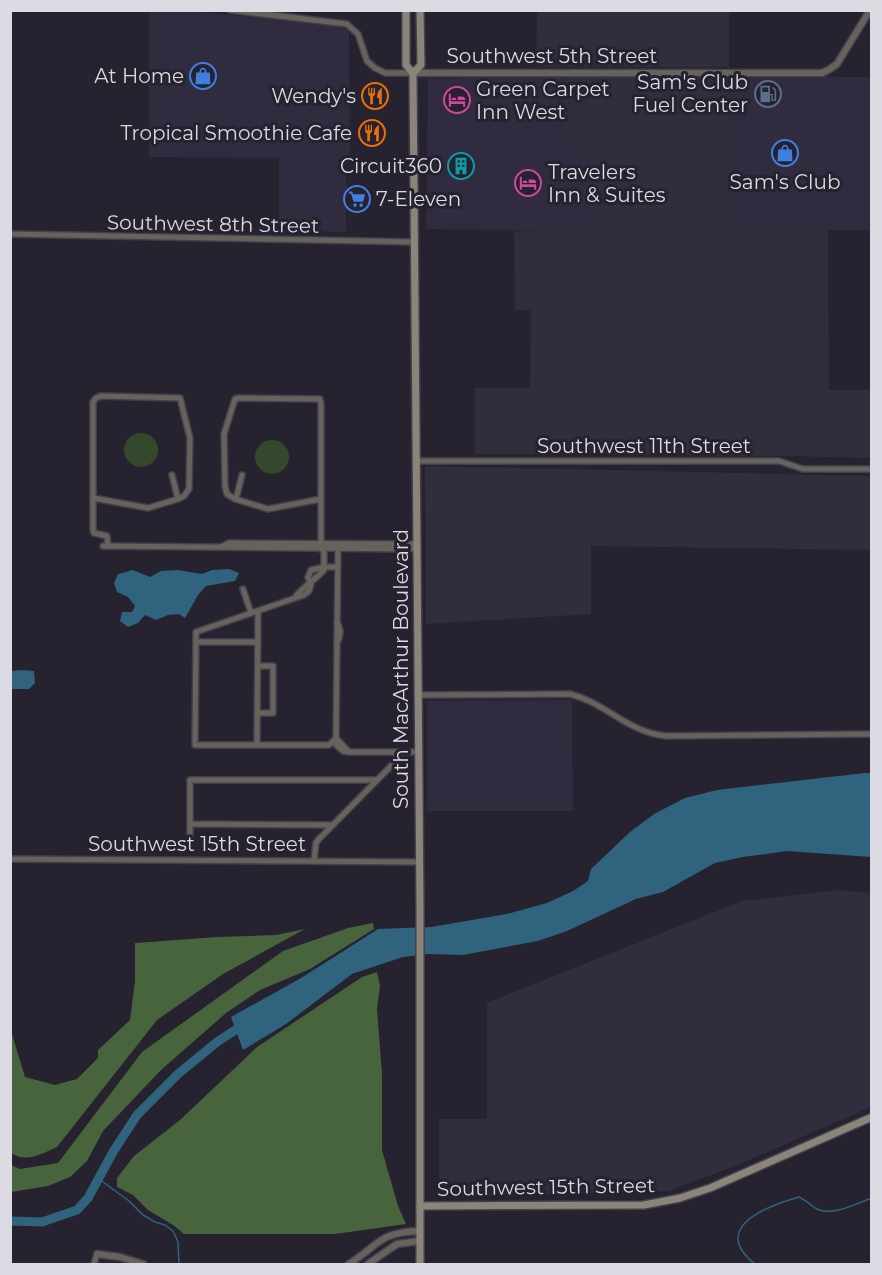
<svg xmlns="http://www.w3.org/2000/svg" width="882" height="1275" font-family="Montserrat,sans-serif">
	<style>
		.built { fill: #302b3e }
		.industrial { fill: #302d3d }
		.green { fill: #34482c }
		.forest { fill: #48643c }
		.water { fill: #2f637e }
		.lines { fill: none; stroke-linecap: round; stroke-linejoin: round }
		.stream { stroke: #2f637e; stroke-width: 1.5 }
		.river { stroke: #2f637e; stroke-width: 9 }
		.minor-casing { stroke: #433f4c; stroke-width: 8 }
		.tertiary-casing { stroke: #433f4c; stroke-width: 9 }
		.secondary-casing { stroke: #433f4c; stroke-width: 10 }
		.minor { stroke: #66625c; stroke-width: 5 }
		.tertiary { stroke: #66625c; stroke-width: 6 }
		.secondary { stroke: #8b847a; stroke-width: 7 }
		.labels { text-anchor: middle; stroke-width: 6; stroke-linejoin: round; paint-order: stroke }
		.street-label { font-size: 20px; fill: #dcdae3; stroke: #26222f }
		.poi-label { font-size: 20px; fill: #dcdae3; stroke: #26222f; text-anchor: end }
	</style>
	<rect width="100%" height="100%" fill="#26222f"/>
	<!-- built -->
	<g class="built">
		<path d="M149,11H192L329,25L349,30L350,158L346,159V232L279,231V158L149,157Z"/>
		<path d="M565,77V151H589V231L426,229L428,79Z"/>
		<rect x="726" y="77" width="145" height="153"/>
		<path d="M572,700L573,811H427V701Z"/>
	</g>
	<!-- industrial -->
	<g class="industrial">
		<path d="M537,11H729V67H536Z"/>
		<path d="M565,77H726V230H828L829,390H871V458L781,456L475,454V388H530L531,311L515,310L514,231L589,230V151H565Z"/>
		<path d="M425,466L871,476V550L591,546V614L426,624Z"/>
		<path d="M839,890L871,893V1107L740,1164L669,1191L439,1198V1119H487V1003L742,901Z"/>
	</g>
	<!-- green -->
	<g class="green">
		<circle cx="141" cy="450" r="17"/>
		<circle cx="272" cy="457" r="17"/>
	</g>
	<!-- forest -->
	<g class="forest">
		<path d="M373,923L374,929L310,969L260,990L226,1013L161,1070L103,1131L87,1161L70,1177L48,1186L11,1192V1165L20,1169L58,1163L142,1052L283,951L348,928Z"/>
		<path d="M305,929L223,974L157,1020L57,1147C41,1154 27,1163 11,1153V1031L25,1077L55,1085L77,1079L98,1058V1050L130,1020L135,981V943L217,937L276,935Z"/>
		<path d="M377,972L380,986L377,1009L382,1074V1150L398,1206L406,1224L335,1234H184L173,1225L148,1210L133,1195L117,1187V1178L134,1156L180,1120L257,1047L362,977Z"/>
	</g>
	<!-- water -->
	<g class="water">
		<path d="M229,569L239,573L235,581L206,586L198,595L185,618L179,614L168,615L156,620L145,615L138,623L128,627L120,621L122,612H132L135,606L128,597L117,592L114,583L118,574L133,570L150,577L161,571L178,570L202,574L212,570Z"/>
		<path d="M21,670L34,671L35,683L29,689H11V671Z"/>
		<path d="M865,773H871V857L787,851L743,857L715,863L663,892L636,899L567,931L538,941L463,955L428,954L403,957L352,974L286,1024L243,1050L231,1017L301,978L378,929L431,927L507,914L547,903L573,891L588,881L591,869L630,832L654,814L685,798L717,790Z"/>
	</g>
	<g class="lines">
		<!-- stream -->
		<g class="stream">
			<path d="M99,1179L129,1201L143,1215L155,1222L165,1225L173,1231L178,1242L179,1264"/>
			<path d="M755,1264C709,1228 767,1206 799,1197C805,1200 810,1204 815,1208C831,1218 857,1203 872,1198"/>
		</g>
		<!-- river -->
		<path class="river" d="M10,1221L42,1222L77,1210L88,1198L113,1152L137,1115L178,1074L217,1042L246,1023"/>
		<defs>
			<g id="minor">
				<path d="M230,10L347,24L358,34L367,61L375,68L385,73H413"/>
				<path d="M10,234L414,242"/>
				<path d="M416,461H779L803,469H872"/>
				<path d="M172,475L178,499"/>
				<path d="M93,498L148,508L178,499L184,496L189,489L190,438L180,398L101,396L96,398L93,402V530L94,533L107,536L108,546"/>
				<path d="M236,499L242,475"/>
				<path d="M103,546L417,549"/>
				<path d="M221,547L229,543L417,544"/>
				<path d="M321,549V405L320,399L239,398L235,399L224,434L225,486L227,494L235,499L268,509L321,499"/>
				<path d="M337,567H324L311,570L308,577L311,584L309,591L304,595L196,632L195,745H329L336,738L338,549"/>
				<path d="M243,589L251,613"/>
				<path d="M296,596C304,586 315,580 324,570V546"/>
				<path d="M196,642H258"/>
				<path d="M337,643C341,634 341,630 337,622"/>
				<path d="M417,695L570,694C606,703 627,732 666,736L872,734"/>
				<path d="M257,713H273V666H258"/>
				<path d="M336,738L349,752"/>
				<path d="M333,742L343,751L349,752H418"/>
				<path d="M257,745L258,611"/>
				<path d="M190,824V840"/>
				<path d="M333,825L190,824V780H377"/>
				<path d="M10,859L419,862"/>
				<path d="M314,861L316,843L318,840L396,761V752"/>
				<path d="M94,1264L97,1254"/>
			</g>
			<g id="tertiary">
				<path d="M413,73H822L830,69L837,64L870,10"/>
				<path d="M97,1254L120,1257L143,1264"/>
				<path d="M349,1264C379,1245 379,1232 420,1231"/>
				<path d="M368,1264L397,1244L420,1241"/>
			</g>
			<g id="secondary">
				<path d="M406,10V65L413,73L420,907V1264"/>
				<path d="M413,73L421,65L420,10"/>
				<path d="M420,1206L644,1205L680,1198L710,1188L872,1117"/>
			</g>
		</defs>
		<!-- minor casing -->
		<use href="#minor" class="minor-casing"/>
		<!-- tertiary casing -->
		<use href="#tertiary" class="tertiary-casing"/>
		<!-- secondary casing -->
		<use href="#secondary" class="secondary-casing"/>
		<!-- minor -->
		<use href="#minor" class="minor"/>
		<!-- tertiary -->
		<use href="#tertiary" class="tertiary"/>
		<!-- secondary -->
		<use href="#secondary" class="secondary"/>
	</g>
	<!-- icons -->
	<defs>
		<symbol id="shop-ring" viewBox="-11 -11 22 22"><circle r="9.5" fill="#26222f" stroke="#3f7fe0" stroke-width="1.5"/><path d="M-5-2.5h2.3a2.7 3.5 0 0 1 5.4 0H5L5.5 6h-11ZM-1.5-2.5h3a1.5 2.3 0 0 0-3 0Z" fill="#3f7fe0"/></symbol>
		<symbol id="fuel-ring" viewBox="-11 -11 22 22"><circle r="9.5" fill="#26222f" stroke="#5c6f8a" stroke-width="1.5"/><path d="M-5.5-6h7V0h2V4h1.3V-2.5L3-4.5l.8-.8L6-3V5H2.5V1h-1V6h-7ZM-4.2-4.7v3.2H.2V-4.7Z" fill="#5c6f8a"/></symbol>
		<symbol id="restaurant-ring" viewBox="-11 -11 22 22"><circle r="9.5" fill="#26222f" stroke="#e8710a" stroke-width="1.5"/><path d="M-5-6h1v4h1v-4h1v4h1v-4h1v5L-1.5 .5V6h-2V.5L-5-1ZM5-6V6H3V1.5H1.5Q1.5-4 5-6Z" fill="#e8710a"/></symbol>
		<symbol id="hotel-ring" viewBox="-11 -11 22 22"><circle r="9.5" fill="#26222f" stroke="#d1479c" stroke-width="1.5"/><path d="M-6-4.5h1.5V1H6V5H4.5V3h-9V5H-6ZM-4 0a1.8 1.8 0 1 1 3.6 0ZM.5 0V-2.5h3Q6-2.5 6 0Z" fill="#d1479c"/></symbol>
		<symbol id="building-ring" viewBox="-11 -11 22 22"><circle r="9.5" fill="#26222f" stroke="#0f9aa8" stroke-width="1.5"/><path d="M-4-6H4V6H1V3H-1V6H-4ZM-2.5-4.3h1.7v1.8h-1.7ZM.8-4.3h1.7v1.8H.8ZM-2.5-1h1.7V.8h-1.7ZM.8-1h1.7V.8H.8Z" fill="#0f9aa8"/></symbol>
		<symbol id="supermarket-ring" viewBox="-11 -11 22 22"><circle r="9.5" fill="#26222f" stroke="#3f7fe0" stroke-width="1.5"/><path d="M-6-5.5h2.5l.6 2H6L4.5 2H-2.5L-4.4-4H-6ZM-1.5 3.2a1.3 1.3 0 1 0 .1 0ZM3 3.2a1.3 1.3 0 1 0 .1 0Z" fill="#3f7fe0"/></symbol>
	</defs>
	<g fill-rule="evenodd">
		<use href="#shop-ring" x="188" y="61" width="30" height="30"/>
		<use href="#fuel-ring" x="753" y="79" width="30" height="30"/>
		<use href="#restaurant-ring" x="360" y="81" width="30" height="30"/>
		<use href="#hotel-ring" x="442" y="85" width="30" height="30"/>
		<use href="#restaurant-ring" x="357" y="118" width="30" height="30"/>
		<use href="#shop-ring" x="770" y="138" width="30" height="30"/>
		<use href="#building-ring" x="446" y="151" width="30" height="30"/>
		<use href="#hotel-ring" x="513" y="168" width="30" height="30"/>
		<use href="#supermarket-ring" x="342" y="184" width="30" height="30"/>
	</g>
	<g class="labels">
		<!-- street labels -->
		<g class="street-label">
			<text x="552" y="63">Southwest 5th Street</text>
			<text transform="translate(213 224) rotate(1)" y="7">Southwest 8th Street</text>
			<text x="644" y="453">Southwest 11th Street</text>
			<text transform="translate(401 669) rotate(-90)" y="7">South MacArthur Boulevard</text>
			<text x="197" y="851">Southwest 15th Street</text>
			<text transform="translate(546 1187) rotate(-1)" y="7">Southwest 15th Street</text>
		</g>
		<!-- poi labels -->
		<g class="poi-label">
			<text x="184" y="83">At Home</text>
			<text x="748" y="89">Sam's Club<tspan x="748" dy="23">Fuel Center</tspan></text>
			<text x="476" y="96" text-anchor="start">Green Carpet<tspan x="476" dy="23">Inn West</tspan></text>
			<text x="356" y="103">Wendy's</text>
			<text x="352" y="140">Tropical Smoothie Cafe</text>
			<text x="442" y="173">Circuit360</text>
			<text x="548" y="179" text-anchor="start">Travelers<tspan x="548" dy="23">Inn &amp; Suites</tspan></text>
			<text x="785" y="189" text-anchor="middle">Sam's Club</text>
			<text x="376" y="206" text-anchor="start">7-Eleven</text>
		</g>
	</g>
	<!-- border -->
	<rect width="882" height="1275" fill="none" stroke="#dcdae3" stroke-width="24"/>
</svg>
